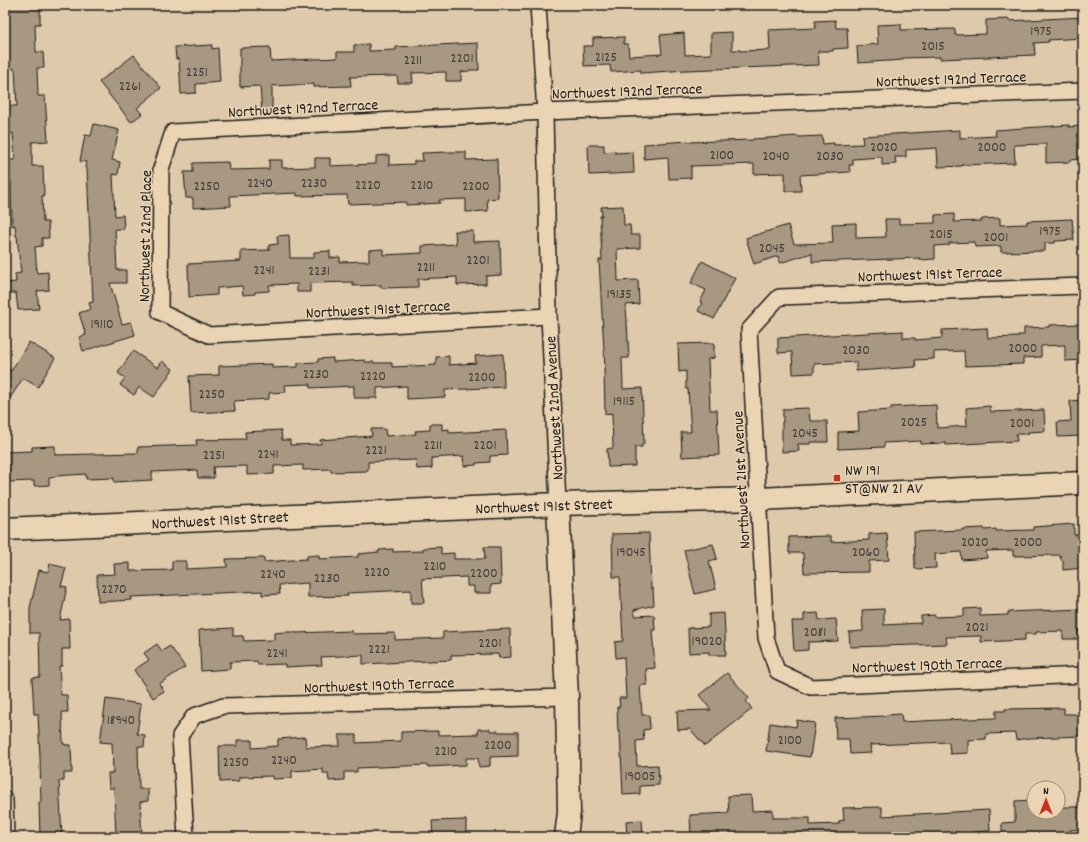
<svg xmlns="http://www.w3.org/2000/svg" width="1088" height="842" font-family="Dekko,sans-serif">
	<style>
		.building { fill: #a89882; stroke: #1c1c1c }
		.lines { fill: none; stroke-linecap: round; stroke-linejoin: round }
		.street-casing { stroke: #1c1c1c; stroke-width: 18 }
		.secondary-casing { stroke: #1c1c1c; stroke-width: 25 }
		.street { stroke: #ead4b3; stroke-width: 15 }
		.secondary { stroke: #ead4b3; stroke-width: 22 }
		.poi-dot { fill: #c8321e; stroke: #ead4b3; stroke-width: 1.5 }
		.labels { text-anchor: middle; stroke-width: 3; stroke-linejoin: round; paint-order: stroke }
		.number-label { font-size: 14px; fill: #3f3b36 }
		.street-label { font-size: 16px; fill: #1c1c1c; stroke: #ead4b3 }
		.poi-label { font-size: 16px; fill: #1c1c1c; stroke: #ead4b3; text-anchor: start }
	</style>
	<rect width="100%" height="100%" fill="#dec9aa"/>
	<filter id="ink" filterUnits="userSpaceOnUse"><feTurbulence type="fractalNoise" baseFrequency=".025" numOctaves="2"/><feDisplacementMap in="SourceGraphic" scale="8" xChannelSelector="R" yChannelSelector="G"/><feConvolveMatrix kernelMatrix="1 2 1 2 8 2 1 2 1" color-interpolation-filters="sRGB"/></filter>
	<g filter="url(#ink)">
		<!-- building -->
		<g class="building">
			<path d="M6,5H33V8H40V24H35L36,52H43L44,68H37L38,96H45L48,141L32,142V166H43L44,196H42L43,222H48L49,238H42V246L35,247L37,273L48,272L49,290L37,291L39,309L18,310L16,293H5V283L16,282L15,274L21,273L17,236H16L15,225L12,226L11,181H9L8,160H15L13,133L9,134L7,106H17L15,69H10V63H6L5,48L8,47Z"/>
			<path d="M1083,17V38L1048,40L1049,42L1034,43L1035,55L940,59V57L903,58V60L858,63L857,46L878,44L877,25L901,24V30L955,29V35L986,34V20L1009,19V21Z"/>
			<path d="M835,20L836,28H847L848,48L833,49V51H818L819,65L686,70L641,73V70L611,72L610,65L584,66L583,46H593V38L624,37V44H628L629,56L662,54L660,35L684,33L685,55L711,54V33L732,32V50H740V51L770,50L769,30L816,28L815,21Z"/>
			<path d="M478,43L479,70H469V71L461,72V81H446V72L412,73L413,83H398L397,76L350,77L351,86L314,87V84L272,86V112L262,113L260,86L240,87V48L270,47L271,61L337,58V52H354V45L369,44V51L396,50V47Z"/>
			<path d="M212,45V49L218,48L220,82L196,84V93L181,94L179,59H176L175,47Z"/>
			<path d="M134,55L161,88L137,108L142,114L131,122L99,82Z"/>
			<path d="M94,124L119,130L112,160L120,162L118,175L113,174L115,216L123,215L124,229H115L117,270H126V283H110L122,324L131,322L135,335L83,351L79,337L86,335L79,313L91,309L89,303L93,302L87,168H85L86,162L80,161L85,135L91,136Z"/>
			<path d="M1069,125V127L1083,126V159L1070,160V162L1046,163V144L1014,145L1015,163L962,165V166L938,167L937,148L906,150V157H895L896,164L882,165V157L853,159V165H849L850,172L800,175L801,191H785V173L754,174V164L691,166V178L669,179L668,157L644,159V144L689,141V142L753,140V139L798,136V137L822,136L823,144L834,143V145L863,144L862,136L960,130V138L996,136L995,130Z"/>
			<path d="M588,145H604V152L615,151V153L633,152L634,173L589,175Z"/>
			<path d="M449,152H466V160L497,159L498,198L487,199L488,211L466,212V199L439,200L440,203L406,205V202L348,204L347,195L297,196V193L230,196L231,206L193,208V198H186L184,172H193V163L228,162L229,170L269,169V160H282V168L315,167V158H330V166L376,164V156L389,155V165L414,164V161H423L422,153Z"/>
			<path d="M623,206L624,225H630L631,235H640V248L617,249L618,281L638,280L639,304L626,305L629,358H622L623,389L642,388L644,444H642V447H635V466L608,467L607,449L613,448L612,413L605,414L604,368H605L599,260H602L600,216H602L601,207Z"/>
			<path d="M954,214V222L982,221V219L1000,218V225L1027,224V221L1072,219L1074,240L1055,241V243H1045V251L1001,252V246L975,247L974,242L949,243V245L935,246V259L920,260V258L812,262V253L780,263L778,256L754,264L746,238L788,225L794,244L833,243L832,224L856,223V238L886,237L885,219H899V224L935,223V215Z"/>
			<path d="M455,231H473V242L500,241L501,275L486,276V284L457,285V277L418,279V287L381,288V285L353,286V282L310,283V292H297V284L269,285V291L255,292V294L243,295L242,286L217,288V295L189,297L188,264L241,261V251L269,250V245L278,244L277,236L289,235L290,258H314V252L330,251V258L340,257V262L369,261V250L383,249V255L422,253V246L456,244Z"/>
			<path d="M702,261L735,278L714,319L698,311L702,303L700,302L706,290L691,283Z"/>
			<path d="M1083,324V360L1065,361V345L1041,346V357L1023,358V364L965,366L964,351L934,352V359L915,360L916,367L856,371V362L814,364V373L793,374L792,352L778,353V338L903,331V338H915V340L942,338V330L987,328L988,338L1018,337V335H1024V328L1049,327V325Z"/>
			<path d="M29,342L55,358L38,387L23,378L5,406V367L11,371Z"/>
			<path d="M714,343V358L708,359L710,410H717L719,455L682,457L681,432H691L688,389H686V371L679,372L678,344Z"/>
			<path d="M133,351L158,368L162,361L173,369L154,397L139,387L134,395L120,385L125,378L118,373Z"/>
			<path d="M503,354L504,387L445,390V397L407,399V386L377,388V398H354V386L310,388V384L285,385L286,392L269,393V399L234,401L235,411L191,413L189,376L219,375V366L272,364V368L298,367V363L318,362V359L333,358V362L365,360V362H374V363H392V367L436,365V357L449,356V365L476,363L475,356Z"/>
			<path d="M1083,400V436L1058,437L1057,422L1071,421L1070,401Z"/>
			<path d="M936,405L937,428L967,426L966,408L990,406L991,412L1044,410L1045,431L1028,432V434H1016L1017,441L946,445V443L921,444V441L884,443V447L838,449V432L859,431L858,412L891,410V407Z"/>
			<path d="M809,408L810,421H827L828,442H810V444H798L799,451L782,452V422H783V409Z"/>
			<path d="M430,424H442V430L449,429V433L506,430L507,455L490,456V462L476,463V465L464,466L463,456L432,458V468L417,469L416,460L368,462V471L331,472V469L303,470V465L274,466V474L247,475V466L213,467L214,478H198L197,470L152,472V480L114,482V478L86,479V474L55,476V477L49,478V485L34,486V481L5,482V452L32,451V447L55,446V455L138,453V447L197,445L196,440L246,439L245,432L281,430L282,440H290V445L321,444L320,440L372,436L371,429H385L386,436L416,434L415,431L430,430Z"/>
			<path d="M1074,524V535L1083,534V568L1063,570V560H1061L1060,555L1013,556V550L986,551L987,558L962,560L961,552L935,554L936,568L915,569L914,532L962,530V529L984,528L985,530L996,529V531L1033,530V527Z"/>
			<path d="M649,533L651,589L653,588L654,605L634,610L635,616L654,615L655,630H652L655,668L646,669L647,685H640L642,715H649L650,729L643,730L644,740L636,741L637,766L658,765L659,785L640,786V794L623,795L620,731L618,732L617,707H620L619,698H626L624,657L616,658L615,642L623,641L620,577H613L612,534Z"/>
			<path d="M887,533L889,560L869,561V572L804,573L803,553H789V537L831,536V542L869,540V534Z"/>
			<path d="M713,544L717,559L709,561L716,589L695,594L684,550Z"/>
			<path d="M441,547V554L454,553V559H485L484,547H500L501,584L491,585V593H474V586H467V577L422,579L424,603H411V590L347,593L348,596L308,597V583L279,585L280,594L262,595V591L131,597L132,600L98,602L97,575L115,574L114,564L130,563V571L172,570V561H186V569L227,567L226,559L264,558V562L307,559V556L319,555V559L358,557V554L379,552V550L393,549V552L423,551V548Z"/>
			<path d="M50,564L66,568L61,586L67,587L60,620L69,619L70,649H62V666H59L61,695H67L68,712H62L63,744H65V745H71L72,773H64V781H59L62,837H40L39,802H41L40,758L38,714H34L32,678L40,677L39,633H30V608L39,570L48,572Z"/>
			<path d="M980,608V616L1008,615V612L1083,609V630H1078L1079,639H1063V631L1036,632V634H1025V640L981,642V636L946,637L947,644L850,647L849,632L863,631L862,610L884,609V625L921,623V616L935,615V617L964,616V609Z"/>
			<path d="M724,613L726,655H709V652L689,653L688,628L709,627V614Z"/>
			<path d="M818,613L819,620L836,619L838,641L808,642V650L794,651L792,621H804V614Z"/>
			<path d="M233,628V636H243L244,641L274,640V633L285,632H295V633L352,631V634L395,633V640L443,638V632L510,629L511,657L499,658L498,654L451,655V660L363,664V655L321,657L322,665L285,667V664L258,665L257,661L230,662V669L201,671L199,630Z"/>
			<path d="M157,644L162,651L170,646L185,667L159,684L164,691L153,698L134,670L149,660L144,653Z"/>
			<path d="M727,673L749,698L746,701L752,709L705,746L690,729L678,730L677,711L711,710L699,695Z"/>
			<path d="M106,699L141,704L137,734L145,735L144,747L138,746L139,789H148V801L140,802L142,837H116L114,788H109L108,773H113L112,743L100,742Z"/>
			<path d="M1064,708V714H1075V715H1083V736L1029,738L1016,740L1015,733L986,734V739L968,740V753L950,754L949,742L870,745L871,753L850,754L849,739H836L835,718L886,716V715L901,714L902,722L942,720L996,718V711H1005V709Z"/>
			<path d="M797,720L815,723L810,757L766,751L770,723L796,727Z"/>
			<path d="M478,729H490V731H498V732H518V756L490,757V766L479,767L478,758H466V765L428,767V765L357,768V772H344V780L329,781L328,773H323V769L292,771V778L273,779V776L239,777V781L220,782L219,746H237V740H252V748L278,746V739L305,737L306,747L340,746L339,735H356V743L401,741V732L438,731V735L478,734Z"/>
			<path d="M751,795L752,811L773,810V818H810V825L839,824V821L844,820L843,808L882,807V816L989,810L990,831L973,832V837H945V835L889,837H691L690,815L729,813L728,796Z"/>
			<path d="M1034,800V812H1058V807H1083V827H1081V829L1070,830V836L1002,837V823L1015,822V801Z"/>
			<path d="M466,820V837H433L432,821Z"/>
			<path d="M642,820L643,837H627L626,821Z"/>
		</g>
		<g class="lines">
			<defs>
				<g id="street">
					<path d="M538,5L545,112L549,316L558,504"/>
					<path d="M1083,286L779,297L749,330L766,638L777,671L811,687L1083,675"/>
					<path d="M549,316L209,335L160,312L161,169L173,132L545,112L1083,91"/>
					<path d="M5,800L6,837"/>
					<path d="M186,837L180,736L194,716L223,706L567,697"/>
				</g>
				<g id="secondary">
					<path d="M558,504L567,697L569,812L566,837"/>
					<path d="M5,529L558,504L759,499L1083,483"/>
				</g>
			</defs>
			<!-- street casing -->
			<use href="#street" class="street-casing"/>
			<!-- secondary casing -->
			<use href="#secondary" class="secondary-casing"/>
			<!-- street -->
			<use href="#street" class="street"/>
			<!-- secondary -->
			<use href="#secondary" class="secondary"/>
		</g>
	</g>
	<!-- markers -->
	<rect class="poi-dot" x="833" y="474" width="8" height="8" rx="2"/>
	<g class="labels">
		<!-- number labels -->
		<g class="number-label">
			<text x="1041" y="35">1975</text>
			<text x="933" y="50">2015</text>
			<text x="606" y="61">2125</text>
			<text x="462" y="62">2201</text>
			<text x="413" y="64">2211</text>
			<text x="197" y="76">2251</text>
			<text x="130" y="90">2261</text>
			<text x="884" y="151">2020</text>
			<text x="992" y="151">2000</text>
			<text x="722" y="159">2100</text>
			<text x="776" y="160">2040</text>
			<text x="830" y="160">2030</text>
			<text x="260" y="187">2240</text>
			<text x="314" y="187">2230</text>
			<text x="368" y="189">2220</text>
			<text x="422" y="189">2210</text>
			<text x="207" y="190">2250</text>
			<text x="476" y="190">2200</text>
			<text x="1050" y="235">1975</text>
			<text x="941" y="238">2015</text>
			<text x="996" y="241">2001</text>
			<text x="772" y="252">2045</text>
			<text x="478" y="264">2201</text>
			<text x="426" y="271">2211</text>
			<text x="264" y="274">2241</text>
			<text x="319" y="275">2231</text>
			<text x="619" y="298">19135</text>
			<text x="102" y="328">19110</text>
			<text x="1023" y="352">2000</text>
			<text x="856" y="354">2030</text>
			<text x="316" y="378">2230</text>
			<text x="373" y="380">2220</text>
			<text x="482" y="381">2200</text>
			<text x="212" y="398">2250</text>
			<text x="624" y="405">19115</text>
			<text x="914" y="426">2025</text>
			<text x="1022" y="427">2001</text>
			<text x="805" y="437">2045</text>
			<text x="433" y="449">2211</text>
			<text x="485" y="449">2201</text>
			<text x="376" y="454">2221</text>
			<text x="268" y="458">2241</text>
			<text x="214" y="459">2251</text>
			<text x="975" y="546">2020</text>
			<text x="1028" y="546">2000</text>
			<text x="631" y="556">19045</text>
			<text x="866" y="556">2060</text>
			<text x="435" y="570">2210</text>
			<text x="377" y="576">2220</text>
			<text x="484" y="577">2200</text>
			<text x="273" y="578">2240</text>
			<text x="327" y="582">2230</text>
			<text x="114" y="593">2270</text>
			<text x="977" y="631">2021</text>
			<text x="815" y="636">2081</text>
			<text x="707" y="645">19020</text>
			<text x="490" y="647">2201</text>
			<text x="379" y="653">2221</text>
			<text x="277" y="657">2241</text>
			<text x="121" y="724">18940</text>
			<text x="790" y="744">2100</text>
			<text x="498" y="749">2200</text>
			<text x="446" y="755">2210</text>
			<text x="284" y="764">2240</text>
			<text x="236" y="766">2250</text>
			<text x="640" y="780">19005</text>
		</g>
		<!-- street labels -->
		<g class="street-label">
			<text transform="translate(951 78) rotate(-2)" y="6">Northwest 192nd Terrace</text>
			<text transform="translate(627 90) rotate(-2)" y="6">Northwest 192nd Terrace</text>
			<text transform="translate(303 107) rotate(-3)" y="6">Northwest 192nd Terrace</text>
			<text transform="translate(144 236) rotate(-89)" y="6">Northwest 22nd Place</text>
			<text transform="translate(930 273) rotate(-2)" y="6">Northwest 191st Terrace</text>
			<text transform="translate(378 308) rotate(-3)" y="6">Northwest 191st Terrace</text>
			<text transform="translate(553 408) rotate(-93)" y="6">Northwest 22nd Avenue</text>
			<text transform="translate(740 480) rotate(-93)" y="6">Northwest 21st Avenue</text>
			<text transform="translate(544 505) rotate(-2)" y="6">Northwest 191st Street</text>
			<text transform="translate(220 519) rotate(-3)" y="6">Northwest 191st Street</text>
			<text transform="translate(927 664) rotate(-2)" y="6">Northwest 190th Terrace</text>
			<text transform="translate(379 684) rotate(-2)" y="6">Northwest 190th Terrace</text>
		</g>
		<!-- poi labels -->
		<g class="poi-label">
			<text x="845" y="475">NW 191<tspan x="845" dy="18">ST@NW 21 AV</tspan></text>
		</g>
	</g>
	<!-- margin -->
	<rect width="1088" height="842" fill="none" stroke="#ead4b3" stroke-width="20"/>
	<rect x="10" y="10" width="1068" height="822" fill="none" stroke="#1c1c1c" stroke-width="1.5" filter="url(#ink)"/>
	<!-- north arrow -->
	<g transform="translate(1046 800)"><circle r="19" fill="#ead4b3" stroke="#988a77"/>
	<path d="M0-3L7 15L0 10L-7 15Z" fill="#c8321e"/>
	<text y="-6" font-size="11" font-weight="bold" text-anchor="middle" fill="#1c1c1c">N</text>
	</g>
</svg>
